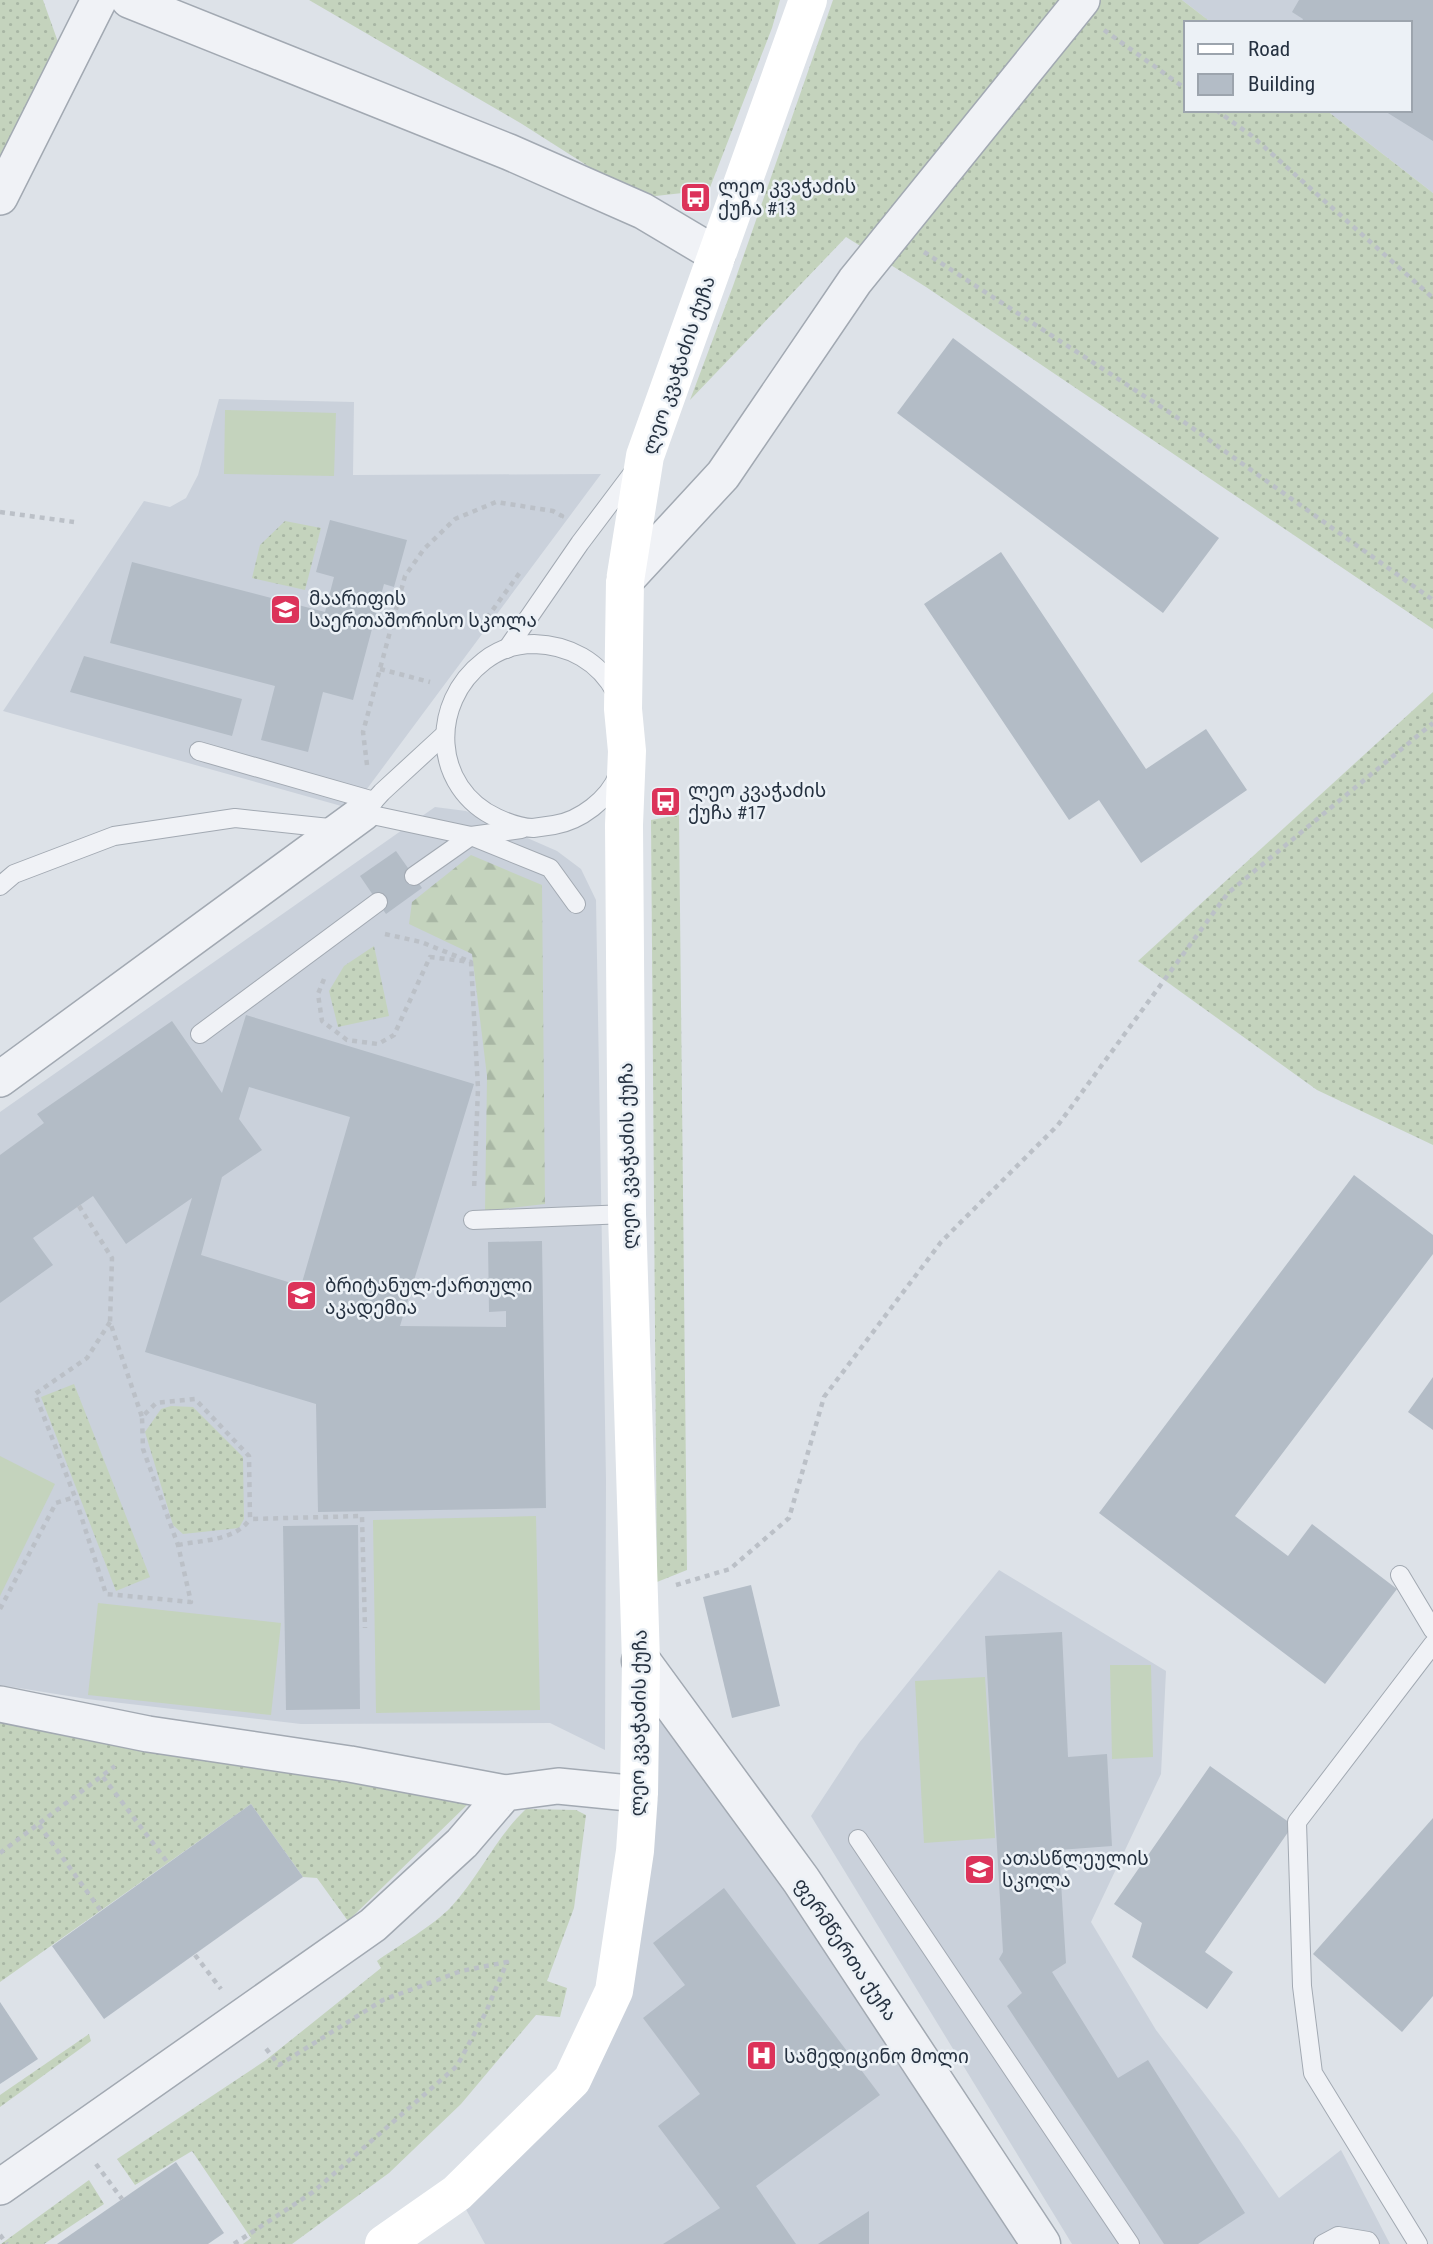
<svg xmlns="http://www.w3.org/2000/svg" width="1433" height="2244" font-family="'Roboto Condensed','Noto Sans Georgian',sans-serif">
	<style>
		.built { fill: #cad1db }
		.grass { fill: url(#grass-dots) }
		.forest { fill: url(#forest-firs) }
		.garden { fill: #c4d3bd }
		.building { fill: #b3bcc6; fill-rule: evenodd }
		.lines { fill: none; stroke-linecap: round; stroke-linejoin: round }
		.service-casing { stroke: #a2a9b2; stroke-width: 20 }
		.minor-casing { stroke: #a2a9b2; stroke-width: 38 }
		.tertiary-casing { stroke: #a2a9b2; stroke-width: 41 }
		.path { stroke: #bbc0c7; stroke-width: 4.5; stroke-dasharray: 5 5; stroke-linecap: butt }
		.service { stroke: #f0f2f6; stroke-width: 18 }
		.minor { stroke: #f0f2f6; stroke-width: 35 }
		.tertiary { stroke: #f0f2f6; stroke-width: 38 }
		.secondary { stroke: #fff; stroke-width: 38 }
		.labels { text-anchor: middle; stroke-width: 5; stroke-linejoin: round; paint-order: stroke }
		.poi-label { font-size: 19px; fill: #253140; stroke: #ecf1f6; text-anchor: start }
		.street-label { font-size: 19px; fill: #253140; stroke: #ecf1f6 }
	</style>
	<defs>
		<pattern id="grass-dots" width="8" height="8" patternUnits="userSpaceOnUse" patternTransform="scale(1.75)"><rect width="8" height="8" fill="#c4d3bd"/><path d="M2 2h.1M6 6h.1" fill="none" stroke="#a8b6a4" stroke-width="1.8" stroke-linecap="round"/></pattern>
		<pattern id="forest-firs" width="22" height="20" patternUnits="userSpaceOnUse" patternTransform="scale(1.75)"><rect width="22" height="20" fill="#c4d3bd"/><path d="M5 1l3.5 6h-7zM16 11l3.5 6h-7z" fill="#a8b6a4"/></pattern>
	</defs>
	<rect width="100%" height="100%" fill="#dde2e8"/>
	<!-- built -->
	<g class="built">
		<path d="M1182,0H1433V193L1326,110H1410V23H1212Z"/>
		<path d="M219,399L354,402L353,475L601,474L352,809L3,711L144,501L170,507L186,498L198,475Z"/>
		<path d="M435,807L466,811L557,851L581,869L596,900L606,1480L605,1750L550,1723L301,1724L87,1699L0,1685V1112Z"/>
		<path d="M999,1570L1166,1671L1161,1774L1091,1922L1156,2030L1238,2138L1279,2198L1341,2150L1390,2244H1072L811,1816L859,1743Z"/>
		<path d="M641,1661L1041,2244H485L457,2193L572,2080L614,1991Z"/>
	</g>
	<!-- grass -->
	<g class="grass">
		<path d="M0,0H43L58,42L53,77L0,179Z"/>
		<path d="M309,0H780L772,28L709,190L638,198L522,124Z"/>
		<path d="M833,0H1182L1212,23H1186V110H1326L1433,193V629L926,287L846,237L690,400L733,286Z"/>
		<path d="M285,521L321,528L305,590L252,578L260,545Z"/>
		<path d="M1433,692V1145L1317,1090L1138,961Z"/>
		<path d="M679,815L687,1570L657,1582L651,820Z"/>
		<path d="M374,946L389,1016L338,1027L329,991L344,966Z"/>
		<path d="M74,1384L150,1577L116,1591L41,1397Z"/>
		<path d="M171,1406L193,1407L243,1457L244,1519L239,1528L183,1534L173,1525L145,1432L161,1409Z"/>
		<path d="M0,1721L469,1803L348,1921L317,1878L303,1877L251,1804L0,1982Z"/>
		<path d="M526,1809L576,1810L586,1815L574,1908L547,1981L567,1988L560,2017L536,2015L461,2104L389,2173L292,2244H243L251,2238L192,2151L135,2185L117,2159L266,2060L381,1968L377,1961C398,1946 434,1925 451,1907C479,1877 496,1837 526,1809Z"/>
		<path d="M89,2034L91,2041L0,2107V2095Z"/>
		<path d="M89,2180L104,2204L44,2244H1Z"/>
	</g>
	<!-- forest -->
	<path class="forest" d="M471,855L542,885L545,1204L485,1211L487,1076L472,954L409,924L412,902Z"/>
	<!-- garden -->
	<g class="garden">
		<path d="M225,410L336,413L334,476L224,474Z"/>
		<path d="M0,1456L55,1484L0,1596Z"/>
		<path d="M536,1516L540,1710L376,1713L373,1520Z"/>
		<path d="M98,1603L281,1623L271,1715L88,1695Z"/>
		<path d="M1110,1665H1151L1153,1757L1112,1759Z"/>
		<path d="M985,1677L995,1838L924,1843L915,1681Z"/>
	</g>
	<!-- building -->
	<g class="building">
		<path d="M1299,0H1433V141L1383,110H1410V23H1301L1303,19L1292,12Z"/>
		<path d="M953,338L1219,538L1163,613L897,413Z"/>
		<path d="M330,520L407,540L394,587L384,584L353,700L323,692L308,752L261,740L275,686L110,643L132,562L325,612L334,577L316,572Z"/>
		<path d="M1001,552L1146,769L1206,729L1247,790L1141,863L1099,800L1069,820L924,604Z"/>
		<path d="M84,656L242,699L232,736L70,692Z"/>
		<path d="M396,851L422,888L386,914L360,876Z"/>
		<path d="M246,1015L474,1084L400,1326L506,1327V1311L489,1312L488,1242L542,1241L546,1508L318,1512L316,1404L145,1352L192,1198L126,1244L93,1196L33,1238L53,1265L0,1303V1155L44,1123L37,1114L172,1021L222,1093ZM249,1087L350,1117L301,1286L201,1255L222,1177L262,1150L239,1119Z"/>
		<path d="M1354,1175L1433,1235V1254L1235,1516L1288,1556L1312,1524L1397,1589L1325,1684L1099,1513Z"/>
		<path d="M1433,1377V1430L1408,1412Z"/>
		<path d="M358,1525L360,1709L286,1710L283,1526Z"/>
		<path d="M751,1585L780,1706L732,1718L703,1597Z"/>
		<path d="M1062,1632L1068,1757L1107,1754L1112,1846L1059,1850L1066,1963L1052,1972L1118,2078L1148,2060L1245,2213L1198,2244H1164L1007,2006L1022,1993L999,1959L1003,1952L985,1636Z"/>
		<path d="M1210,1766L1293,1825L1205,1952L1233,1972L1207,2009L1132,1957L1142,1923L1114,1904Z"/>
		<path d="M251,1804L303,1877L104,2019L52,1946Z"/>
		<path d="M1433,1818V1996L1402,2032L1313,1954Z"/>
		<path d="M724,1888L880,2095L756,2186L796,2244H663L720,2208L658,2126L700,2094L643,2018L685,1985L653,1943Z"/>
		<path d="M0,2002L38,2059L0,2084Z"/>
		<path d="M176,2162L224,2233L208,2244H57Z"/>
		<path d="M869,2211V2244H818Z"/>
	</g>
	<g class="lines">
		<defs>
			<g id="service">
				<path d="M507,649L580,543L635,470"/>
				<path d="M616,693C599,661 569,645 534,644C516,644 498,650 484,661C429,703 432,788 497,818C508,823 521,828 533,828C540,827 547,826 554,825C580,821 609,799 618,775"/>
				<path d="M444,735L382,792L363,813L471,836L550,868L576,904"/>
				<path d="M199,751L374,801"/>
				<path d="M414,876L471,836L521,829"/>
				<path d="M0,886L14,874L114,836L235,818L339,829"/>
				<path d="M200,1034L378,902"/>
				<path d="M473,1220L627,1214"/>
				<path d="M1400,1575L1433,1630"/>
				<path d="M858,1839L1130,2244"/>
				<path d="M1323,2244L1338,2236L1368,2241L1370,2244"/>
				<path d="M1418,2244L1313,2073L1302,1986L1297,1822L1433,1644"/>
			</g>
			<g id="minor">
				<path d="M129,0L509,152L643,211L717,255"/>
				<path d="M0,197L99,0"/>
				<path d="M625,581L723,475L855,281L1082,0"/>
				<path d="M0,1079L363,813"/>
				<path d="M0,1704L148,1734L350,1764L505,1793"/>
				<path d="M0,2187L373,1925L462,1843L505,1793L558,1786L639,1794"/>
			</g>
			<path id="tertiary" d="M641,1661L801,1880L1041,2244"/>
		</defs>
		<!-- service casing -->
		<use href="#service" class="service-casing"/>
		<!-- minor casing -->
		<use href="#minor" class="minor-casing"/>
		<!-- tertiary casing -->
		<use href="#tertiary" class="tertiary-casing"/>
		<!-- path -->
		<g class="path">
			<path d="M1104,30L1186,89"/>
			<path d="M1216,110L1252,136L1433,298"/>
			<path d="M924,252L1184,422L1433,600"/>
			<path d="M0,512L74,522"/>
			<path d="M481,626L521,571"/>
			<path d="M380,669L430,682"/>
			<path d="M367,765L363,732L405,576L424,549L455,519L496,502L553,511L562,516L560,519"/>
			<path d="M385,934L421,942L471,962L478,1088L474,1191"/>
			<path d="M324,979L318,994L322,1021L347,1040L378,1044L394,1035L430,957L471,962"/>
			<path d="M79,1206L112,1258L110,1322L142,1417"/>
			<path d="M110,1322L87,1358L35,1394L75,1497L106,1594L191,1602L178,1545L143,1449L142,1417L156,1403L195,1399L249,1456L250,1519L362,1516L365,1628"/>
			<path d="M178,1545C202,1540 235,1541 250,1519"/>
			<path d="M676,1585L730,1569L789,1518L824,1397L941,1242L1058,1125L1228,893L1433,723"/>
			<path d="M0,1609L56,1503L75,1497"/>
			<path d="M103,1777L168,1863"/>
			<path d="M39,1825L101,1911"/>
			<path d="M0,1853L115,1766"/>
			<path d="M195,1955L221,1989"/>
			<path d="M96,2164L122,2199"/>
			<path d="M0,2235L7,2244"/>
			<path d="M234,2244L313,2192L457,2066L486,2012L507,1962L461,1971L383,2000L279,2065L264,2046"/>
		</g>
		<!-- service -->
		<use href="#service" class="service"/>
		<!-- minor -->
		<use href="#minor" class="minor"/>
		<!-- tertiary -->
		<use href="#tertiary" class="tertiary"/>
		<!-- secondary -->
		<path class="secondary" d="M384,2244L457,2193L572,2080L614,1991L635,1851L639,1794L641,1661L627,1214L624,825L627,751L623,709L625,581L645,456L808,0"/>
	</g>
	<!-- icons -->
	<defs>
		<symbol id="bus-square" viewBox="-11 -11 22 22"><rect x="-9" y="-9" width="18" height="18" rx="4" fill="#dc335a" stroke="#ecf1f6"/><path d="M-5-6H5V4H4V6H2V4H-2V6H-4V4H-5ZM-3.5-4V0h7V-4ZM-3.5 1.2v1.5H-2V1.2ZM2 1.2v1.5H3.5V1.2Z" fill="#fff"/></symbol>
		<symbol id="school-square" viewBox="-11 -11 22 22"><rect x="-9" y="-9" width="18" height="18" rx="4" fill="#dc335a" stroke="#ecf1f6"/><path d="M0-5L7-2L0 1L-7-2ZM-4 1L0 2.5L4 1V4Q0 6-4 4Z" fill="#fff"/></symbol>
		<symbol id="hospital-square" viewBox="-11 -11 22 22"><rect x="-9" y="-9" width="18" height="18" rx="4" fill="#dc335a" stroke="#ecf1f6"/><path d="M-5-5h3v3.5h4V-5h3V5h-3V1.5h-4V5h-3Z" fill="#fff"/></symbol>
	</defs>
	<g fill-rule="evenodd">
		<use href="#bus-square" x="678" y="180" width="35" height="35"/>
		<use href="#school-square" x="268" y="592" width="35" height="35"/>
		<use href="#bus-square" x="648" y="784" width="35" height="35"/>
		<use href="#school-square" x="284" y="1278" width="35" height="35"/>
		<use href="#school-square" x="962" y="1852" width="35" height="35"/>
		<use href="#hospital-square" x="744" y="2038" width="35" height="35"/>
	</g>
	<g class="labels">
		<!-- poi labels -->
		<g class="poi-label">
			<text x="718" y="193">ლეო კვაჭაძის<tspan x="718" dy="22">ქუჩა #13</tspan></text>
			<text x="309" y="605">მაარიფის<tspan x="309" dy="22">საერთაშორისო სკოლა</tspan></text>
			<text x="688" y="797">ლეო კვაჭაძის<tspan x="688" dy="22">ქუჩა #17</tspan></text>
			<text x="325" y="1292">ბრიტანულ-ქართული<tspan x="325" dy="22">აკადემია</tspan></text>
			<text x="1002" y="1865">ათასწლეულის<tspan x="1002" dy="22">სკოლა</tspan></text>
			<text x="784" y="2063">სამედიცინო მოლი</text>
		</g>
		<!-- street labels -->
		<g class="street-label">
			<text transform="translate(678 365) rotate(-71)" y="7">ლეო კვაჭაძის ქუჩა</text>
			<text transform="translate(627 1156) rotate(-91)" y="7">ლეო კვაჭაძის ქუჩა</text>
			<text transform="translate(638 1723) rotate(-89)" y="7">ლეო კვაჭაძის ქუჩა</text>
			<text transform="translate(846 1949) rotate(56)" y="7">ფერმწერთა ქუჩა</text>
		</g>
	</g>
	<!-- legend -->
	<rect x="1184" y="21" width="228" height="91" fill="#ecf1f6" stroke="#9ca4ad" stroke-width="2"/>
	<rect x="1198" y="44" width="35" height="10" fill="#ffffff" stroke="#9ca4ad" stroke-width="2"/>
	<text x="1248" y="56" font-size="21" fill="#253140">Road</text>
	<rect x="1198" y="74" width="35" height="21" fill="#b3bcc6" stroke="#9ca4ad" stroke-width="2"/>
	<text x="1248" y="91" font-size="21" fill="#253140">Building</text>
</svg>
